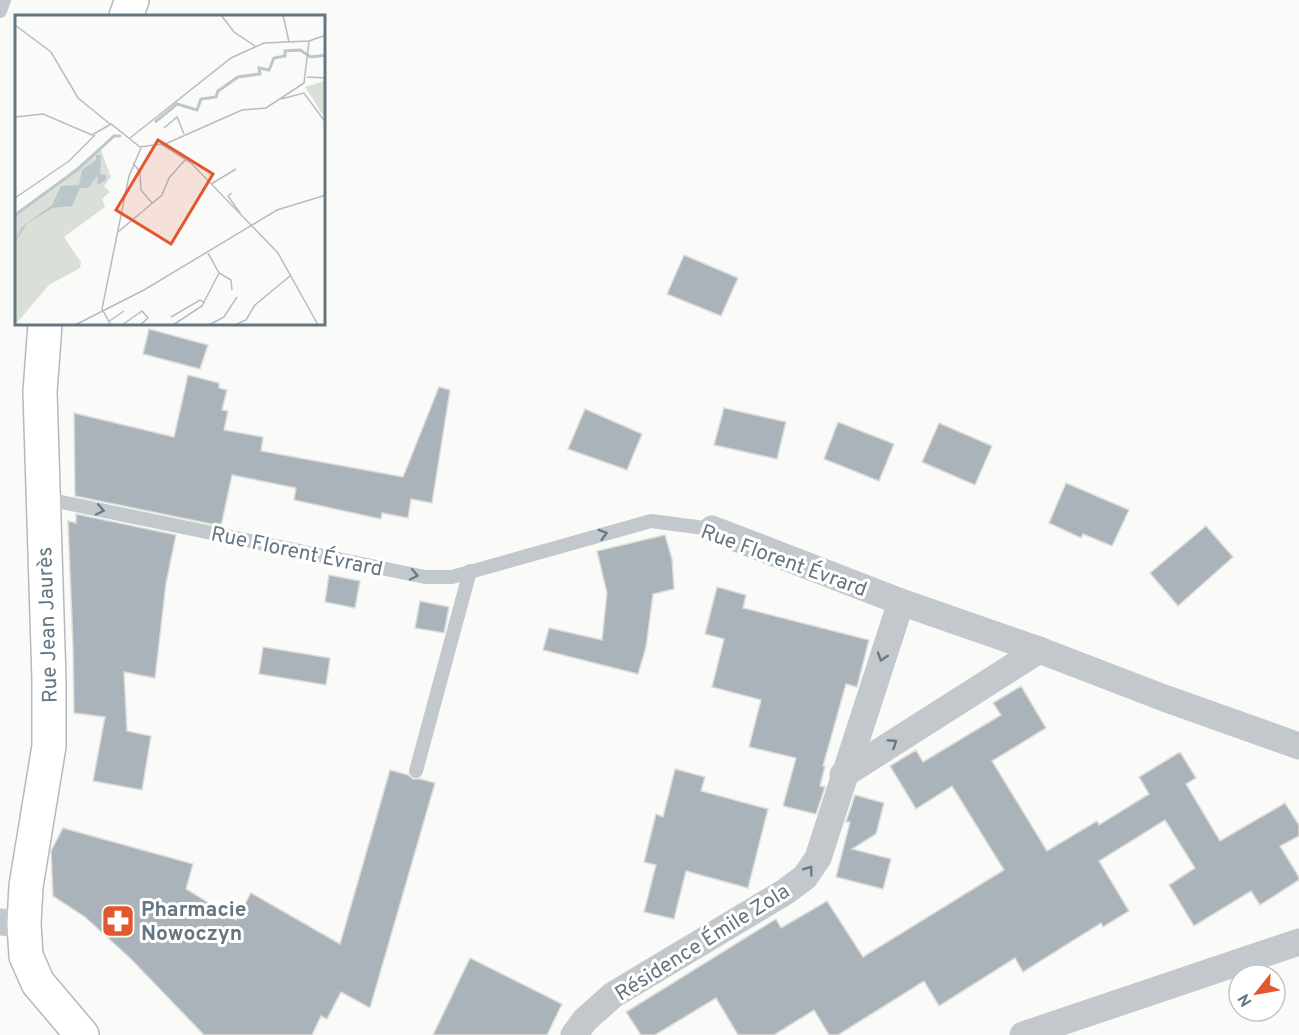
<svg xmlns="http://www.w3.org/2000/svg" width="1299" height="1035" font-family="Overpass,sans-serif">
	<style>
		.building { fill: #aab3b9; stroke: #dcdcda; stroke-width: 1.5 }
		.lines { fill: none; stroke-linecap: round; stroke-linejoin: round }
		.secondary-casing { stroke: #b3babf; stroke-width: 36 }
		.lane { stroke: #c3c8cc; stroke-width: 14 }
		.street { stroke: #c3c8cc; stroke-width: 27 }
		.secondary { stroke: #fff; stroke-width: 33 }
		.oneway { stroke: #6a7a87 }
		.labels { text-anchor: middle; stroke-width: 6; stroke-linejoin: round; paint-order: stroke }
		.street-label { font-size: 21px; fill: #657683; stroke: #fff }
		.poi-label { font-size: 21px; font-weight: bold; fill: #657683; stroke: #fff; text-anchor: start }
		.inset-river { fill: none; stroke: #bbc7cb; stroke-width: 3 }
		.inset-road { fill: none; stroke: #b5bdc2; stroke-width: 1.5 }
		.view { fill: #e4572e; fill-opacity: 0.15; stroke: #e4572e; stroke-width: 3 }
		.inset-edge { fill: none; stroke: #657683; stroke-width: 3 }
	</style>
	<rect width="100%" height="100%" fill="#fafaf8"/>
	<!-- building -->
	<g class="building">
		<path d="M684,255L738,278L721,316L667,294Z"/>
		<path d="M149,329L208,345L200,369L143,354Z"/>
		<path d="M188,375L219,383V388L227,390L222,410L228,411L224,430L263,437L261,451L403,477L439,387L450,390L432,503L411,499L408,518L382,513L381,519L294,500L296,488L232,475L221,526L75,496L74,413L174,437Z"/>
		<path d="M724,408L786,422L777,459L714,445Z"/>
		<path d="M585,409L642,434L627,470L568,449Z"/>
		<path d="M838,422L894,444L879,481L824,459Z"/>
		<path d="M939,423L992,446L975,485L922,462Z"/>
		<path d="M1066,483L1129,510L1112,546L1083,534L1081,538L1049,523Z"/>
		<path d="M76,514L176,535L166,583L155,678L124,672L127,731L151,736L142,790L93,781L105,717L74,713L73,646L68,521L76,523Z"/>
		<path d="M1206,526L1233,557L1178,606L1150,573Z"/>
		<path d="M665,535L672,559L674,589L653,594L646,647L638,674L543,650L549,628L602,640L607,593L597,551Z"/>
		<path d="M329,575L360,581L355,608L325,602Z"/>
		<path d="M717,587L746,595L743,608L869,640L857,687L846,684L823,766H825L820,786L825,787L816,814L783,806L796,758L749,747L761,700L712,687L724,639L705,634Z"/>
		<path d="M420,601L449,607L444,633L415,628Z"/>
		<path d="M263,647L330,658L326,685L259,674Z"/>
		<path d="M1021,686L1046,728L992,761L1047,851L1097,821L1099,825L1149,794L1139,777L1180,752L1196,778L1186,784L1220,841L1285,803L1299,825V836L1280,846L1299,877V880L1260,905L1251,891L1194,926L1169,885L1195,868L1165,820L1099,861L1129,911L1103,927L1101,923L1023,972L1015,958L939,1006L924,981L838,1035H829L814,1010L774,1035H738L716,998L655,1035H641L626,1012L776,919L781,928L827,901L863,957L1004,870L952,786L916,809L890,766L916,750L923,762L1001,715L993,703Z"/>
		<path d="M675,769L705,777L701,791L768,809L748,888L686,871L674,919L644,912L656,865L644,862L656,814L663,817Z"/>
		<path d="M390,770L408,775L413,779H420L435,783L370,1008L341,992L327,1019L321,1016L312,1035H204L131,959L85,917L53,896L51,851L63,828L193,864L186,889L236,920L251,893L340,944Z"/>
		<path d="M855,795L884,803L876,834L852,849L891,859L883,889L836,877L850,822H846Z"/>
		<path d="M470,958L562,1004L547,1035H433Z"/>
	</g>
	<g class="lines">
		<defs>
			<g id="secondary">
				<path d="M126,16L132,0"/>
				<path d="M45,324L40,392L49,680V746L26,886L24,924L26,956L38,983L82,1035"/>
			</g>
		</defs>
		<!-- secondary casing -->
		<use href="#secondary" class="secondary-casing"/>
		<!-- lane -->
		<g class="lane">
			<path d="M0,11L4,0"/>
			<path d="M42,498L425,577H452L651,521L712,529"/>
			<path d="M416,771L470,571"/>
		</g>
		<!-- street -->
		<g class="street">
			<path d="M712,529L901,602L1039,650L1164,698L1299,746"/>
			<path d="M843,775L1039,650"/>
			<path d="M0,922L24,924"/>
			<path d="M574,1035L585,1020L613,995L785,892L805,877L818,858L901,602"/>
			<path d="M1023,1035L1299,942"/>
		</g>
		<!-- secondary -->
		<use href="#secondary" class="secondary"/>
	</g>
	<!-- one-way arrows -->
	<defs><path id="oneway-chevron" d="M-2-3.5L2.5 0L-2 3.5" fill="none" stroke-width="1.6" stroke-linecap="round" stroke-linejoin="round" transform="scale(1.5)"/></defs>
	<g class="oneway">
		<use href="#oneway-chevron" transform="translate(100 510) rotate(12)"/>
		<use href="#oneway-chevron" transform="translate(603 534) rotate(-16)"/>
		<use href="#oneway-chevron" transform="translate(414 575) rotate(12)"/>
		<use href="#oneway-chevron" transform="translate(882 657) rotate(108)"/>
		<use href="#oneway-chevron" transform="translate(893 743) rotate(-33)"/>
		<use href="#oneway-chevron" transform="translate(809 870) rotate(-53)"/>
	</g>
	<!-- icons -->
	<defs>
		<symbol id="pharmacy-square" viewBox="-11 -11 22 22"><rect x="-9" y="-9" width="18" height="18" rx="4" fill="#e4572e" stroke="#fff"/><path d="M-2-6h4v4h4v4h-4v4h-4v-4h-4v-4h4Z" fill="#fff"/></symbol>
	</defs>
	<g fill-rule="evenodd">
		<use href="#pharmacy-square" x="99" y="902" width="38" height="38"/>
	</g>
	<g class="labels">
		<!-- street labels -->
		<g class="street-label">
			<text transform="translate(297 551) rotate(12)" y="7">Rue Florent Évrard</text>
			<text transform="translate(784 560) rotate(20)" y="7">Rue Florent Évrard</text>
			<text transform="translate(47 625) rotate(-92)" y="7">Rue Jean Jaurès</text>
			<text transform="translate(702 942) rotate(-32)" y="7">Résidence Émile Zola</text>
		</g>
		<!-- poi labels -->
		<g class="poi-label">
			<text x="141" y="916">Pharmacie<tspan x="141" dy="24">Nowoczyn</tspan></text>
		</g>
	</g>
	<!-- overview -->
	<g transform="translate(15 15)">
		<rect width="310" height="310" fill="#fafaf8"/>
		<path d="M310,66V103L290,72ZM85,132L96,162L89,171L95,177L87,184L90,192L49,222L66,247L65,253L34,270L0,310V200L36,175Z" fill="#dadfd7"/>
		<path d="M81,140H86L85,159L91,160V165L82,170L83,160L73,173H65L57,191L37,193L12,209L0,227L6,213L37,190L46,171L64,170L67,155L81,145Z" fill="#bbc7cb"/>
		<path class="inset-river" d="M140,107L162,89L182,95L186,84L201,82L203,76L223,62L245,59L244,53L254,55L259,43L270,41V36L285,35L296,42L311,40M0,200L63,154L99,121H106"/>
		<path class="inset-road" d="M206,0L219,17L240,31M268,0L274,27M0,10L36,37L63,83L95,109M292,62L311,63M266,84L289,78L311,108M0,102L28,99L77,120L96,109L125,132L146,129L176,148L263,238L303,310M149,113L162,102L169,119M115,123L216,43L249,28L294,26L311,20M148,130L227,95L251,93L289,68L294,26M118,148L125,157L126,175L137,188M196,169L221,154M217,178L213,181L225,198M0,183L54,146L80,120M103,217L147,180L154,163L170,145M193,238L204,258L216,265L217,275M156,302L185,285L190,288M93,307L109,296M60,310L129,275L262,195L311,180M96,310L87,294L114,161L126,133M107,310L127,296L133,303L125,310M158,310L187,291L204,258M194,310L209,302L222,282M220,310L231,305L240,290L275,261"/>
		<path class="view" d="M143,125L198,159L156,229L101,195Z"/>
		<rect width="310" height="310" class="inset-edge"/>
	</g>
	<!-- north arrow -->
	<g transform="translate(1257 993) rotate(239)"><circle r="28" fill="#ffffff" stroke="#c1c8cd" stroke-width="1.5"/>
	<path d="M0-4.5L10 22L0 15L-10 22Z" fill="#e4572e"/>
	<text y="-9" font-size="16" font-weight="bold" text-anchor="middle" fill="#657683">N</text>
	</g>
</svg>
